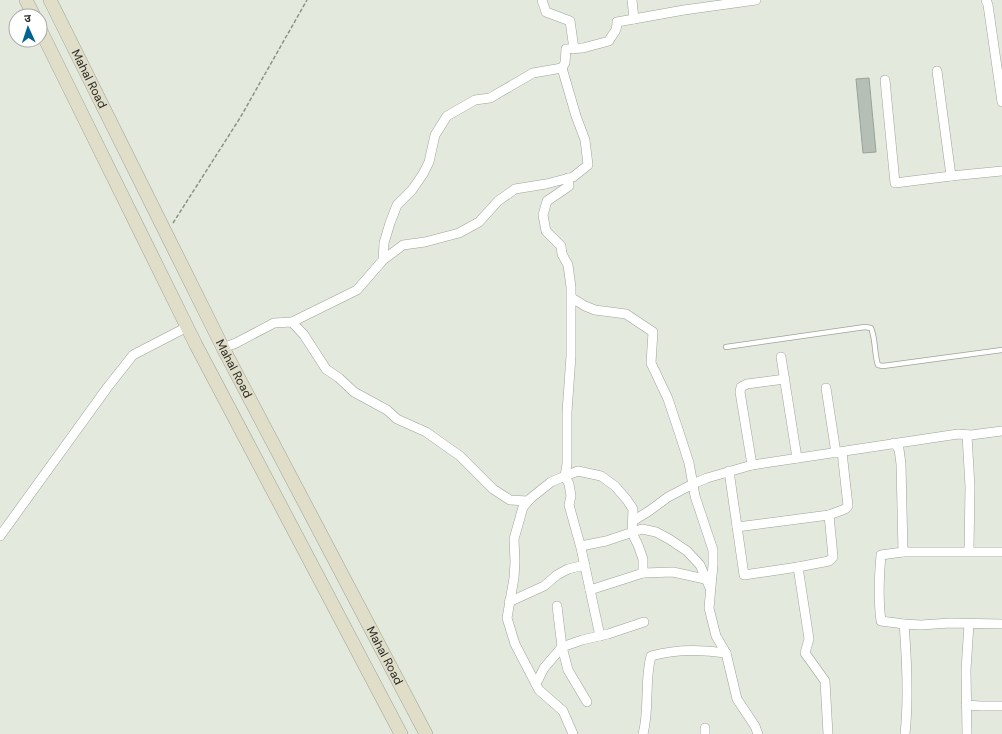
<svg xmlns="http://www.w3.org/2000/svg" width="1002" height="734" font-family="'DM Sans','Noto Sans Devanagari',sans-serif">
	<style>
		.building { fill: #b5bfb6; stroke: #98a299 }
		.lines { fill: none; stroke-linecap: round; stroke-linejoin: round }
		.lane-casing { stroke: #9ea398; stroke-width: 6 }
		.street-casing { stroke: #9ea398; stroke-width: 10 }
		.secondary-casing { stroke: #9ea398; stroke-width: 14 }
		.path { stroke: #8e9189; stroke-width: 1.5; stroke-dasharray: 4 2; stroke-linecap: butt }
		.lane { stroke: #fff; stroke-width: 4.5 }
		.street { stroke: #fff; stroke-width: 9 }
		.secondary { stroke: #e0ddc8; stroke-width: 13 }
		.labels { text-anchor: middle; stroke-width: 3; stroke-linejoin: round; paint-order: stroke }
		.street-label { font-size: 12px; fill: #292b27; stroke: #fff }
	</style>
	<rect width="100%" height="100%" fill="#e4e9dd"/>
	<!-- building -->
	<path class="building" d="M869,78L876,152L863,153L856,79Z"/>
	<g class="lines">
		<defs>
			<path id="lane" d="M726,347L865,327L871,328C876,340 874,353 878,365L883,366L1002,350"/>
			<g id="street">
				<path d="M542,0L546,12L570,21L574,49"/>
				<path d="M632,0L634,19"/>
				<path d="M986,0L988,5L1002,102"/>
				<path d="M562,68L565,63L566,49L583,48L609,41C613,32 617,33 617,22L684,10L756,0"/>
				<path d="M937,71L951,176L1002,171"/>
				<path d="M885,80L895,183L951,176"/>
				<path d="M568,178L569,186L547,201L543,215L546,231L561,246L562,254L568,265L571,287V356L567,412V464L565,476L569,484L571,496L569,505L581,548L600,636"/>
				<path d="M572,298L585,306L595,310L626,314L653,332L651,363L668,399L680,435L689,463L695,496L713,550V565L709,608L716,636L726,653L737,699L755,726L758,734"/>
				<path d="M292,322L357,290L383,260L403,245L425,242L459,233L479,222L498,201L515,189L546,184L573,177L588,165L585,140L576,116L562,68L533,73L490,98L475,100L447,116L435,135L429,162L423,174L412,190L397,205L390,223L384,243L383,260"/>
				<path d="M223,348L236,343L274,323L292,322L304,335L326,369L339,378L354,392L387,410L397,419L426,432L460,456L493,489L510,500L528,501"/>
				<path d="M781,357L797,458"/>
				<path d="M826,388L836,453"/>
				<path d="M967,435L970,487L969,551"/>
				<path d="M894,443L899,449L901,464L903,552"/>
				<path d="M752,465L740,392L741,387L747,384L785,379"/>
				<path d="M729,471L744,575L798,567"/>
				<path d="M633,521L649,511L668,497L693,484L707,478L752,465L958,434L971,435L1002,431"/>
				<path d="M737,527L829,515"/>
				<path d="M0,536L107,388L133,355L187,327"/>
				<path d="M581,546L606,541L642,529L656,532L669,539L687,551L700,565L710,588"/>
				<path d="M1002,552H903L881,555C879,577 878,599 881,621L904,624L921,625L950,623L1002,624"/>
				<path d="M590,590L643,573L673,572L705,579"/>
				<path d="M509,602L544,586L557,575L568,569L585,565"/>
				<path d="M904,624C907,661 909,697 905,734"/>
				<path d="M536,684L544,668L562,647L557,606"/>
				<path d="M587,702L568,670L562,647L582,640L608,634L644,622"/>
				<path d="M966,705L981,706H1002"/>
				<path d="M705,728V734"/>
				<path d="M573,734L563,711L539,690L515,644L507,618L514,578L515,562L514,539L523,507L531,498L551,482L565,476L578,471L601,476L615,486L627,500L633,509L632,533L638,545L643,559V573"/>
				<path d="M643,734C650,708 644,682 651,656C676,649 700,649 726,653"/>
				<path d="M828,734L825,681L805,653L809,639L798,567L829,561L833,557L829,515L845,509L848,506L842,452"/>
				<path d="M967,734L966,670L969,624"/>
			</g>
			<g id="secondary">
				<path d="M26,0L34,16"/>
				<path id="s1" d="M50,0L223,348L426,734"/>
				<path d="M40,29L196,345L401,734"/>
			</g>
		</defs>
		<!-- lane casing -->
		<use href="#lane" class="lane-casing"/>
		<!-- street casing -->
		<use href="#street" class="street-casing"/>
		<!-- secondary casing -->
		<use href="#secondary" class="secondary-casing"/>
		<!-- path -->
		<path class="path" d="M173,223L240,118L307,0"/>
		<!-- lane -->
		<use href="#lane" class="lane"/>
		<!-- street -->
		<use href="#street" class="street"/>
		<!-- secondary -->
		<use href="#secondary" class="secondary"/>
	</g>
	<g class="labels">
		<!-- street labels -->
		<g class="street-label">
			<text dy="4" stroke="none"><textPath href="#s1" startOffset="88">Mahal Road</textPath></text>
			<text dy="4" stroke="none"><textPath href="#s1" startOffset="412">Mahal Road</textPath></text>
			<text dy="4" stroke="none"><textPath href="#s1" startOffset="736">Mahal Road</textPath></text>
		</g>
	</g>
	<!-- north arrow -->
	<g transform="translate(28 28) rotate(357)"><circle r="19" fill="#ffffff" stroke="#a9aaa9"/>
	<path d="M0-3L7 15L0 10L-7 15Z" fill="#036292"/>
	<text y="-6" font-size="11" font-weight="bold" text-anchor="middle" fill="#292b27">उ</text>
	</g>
</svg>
